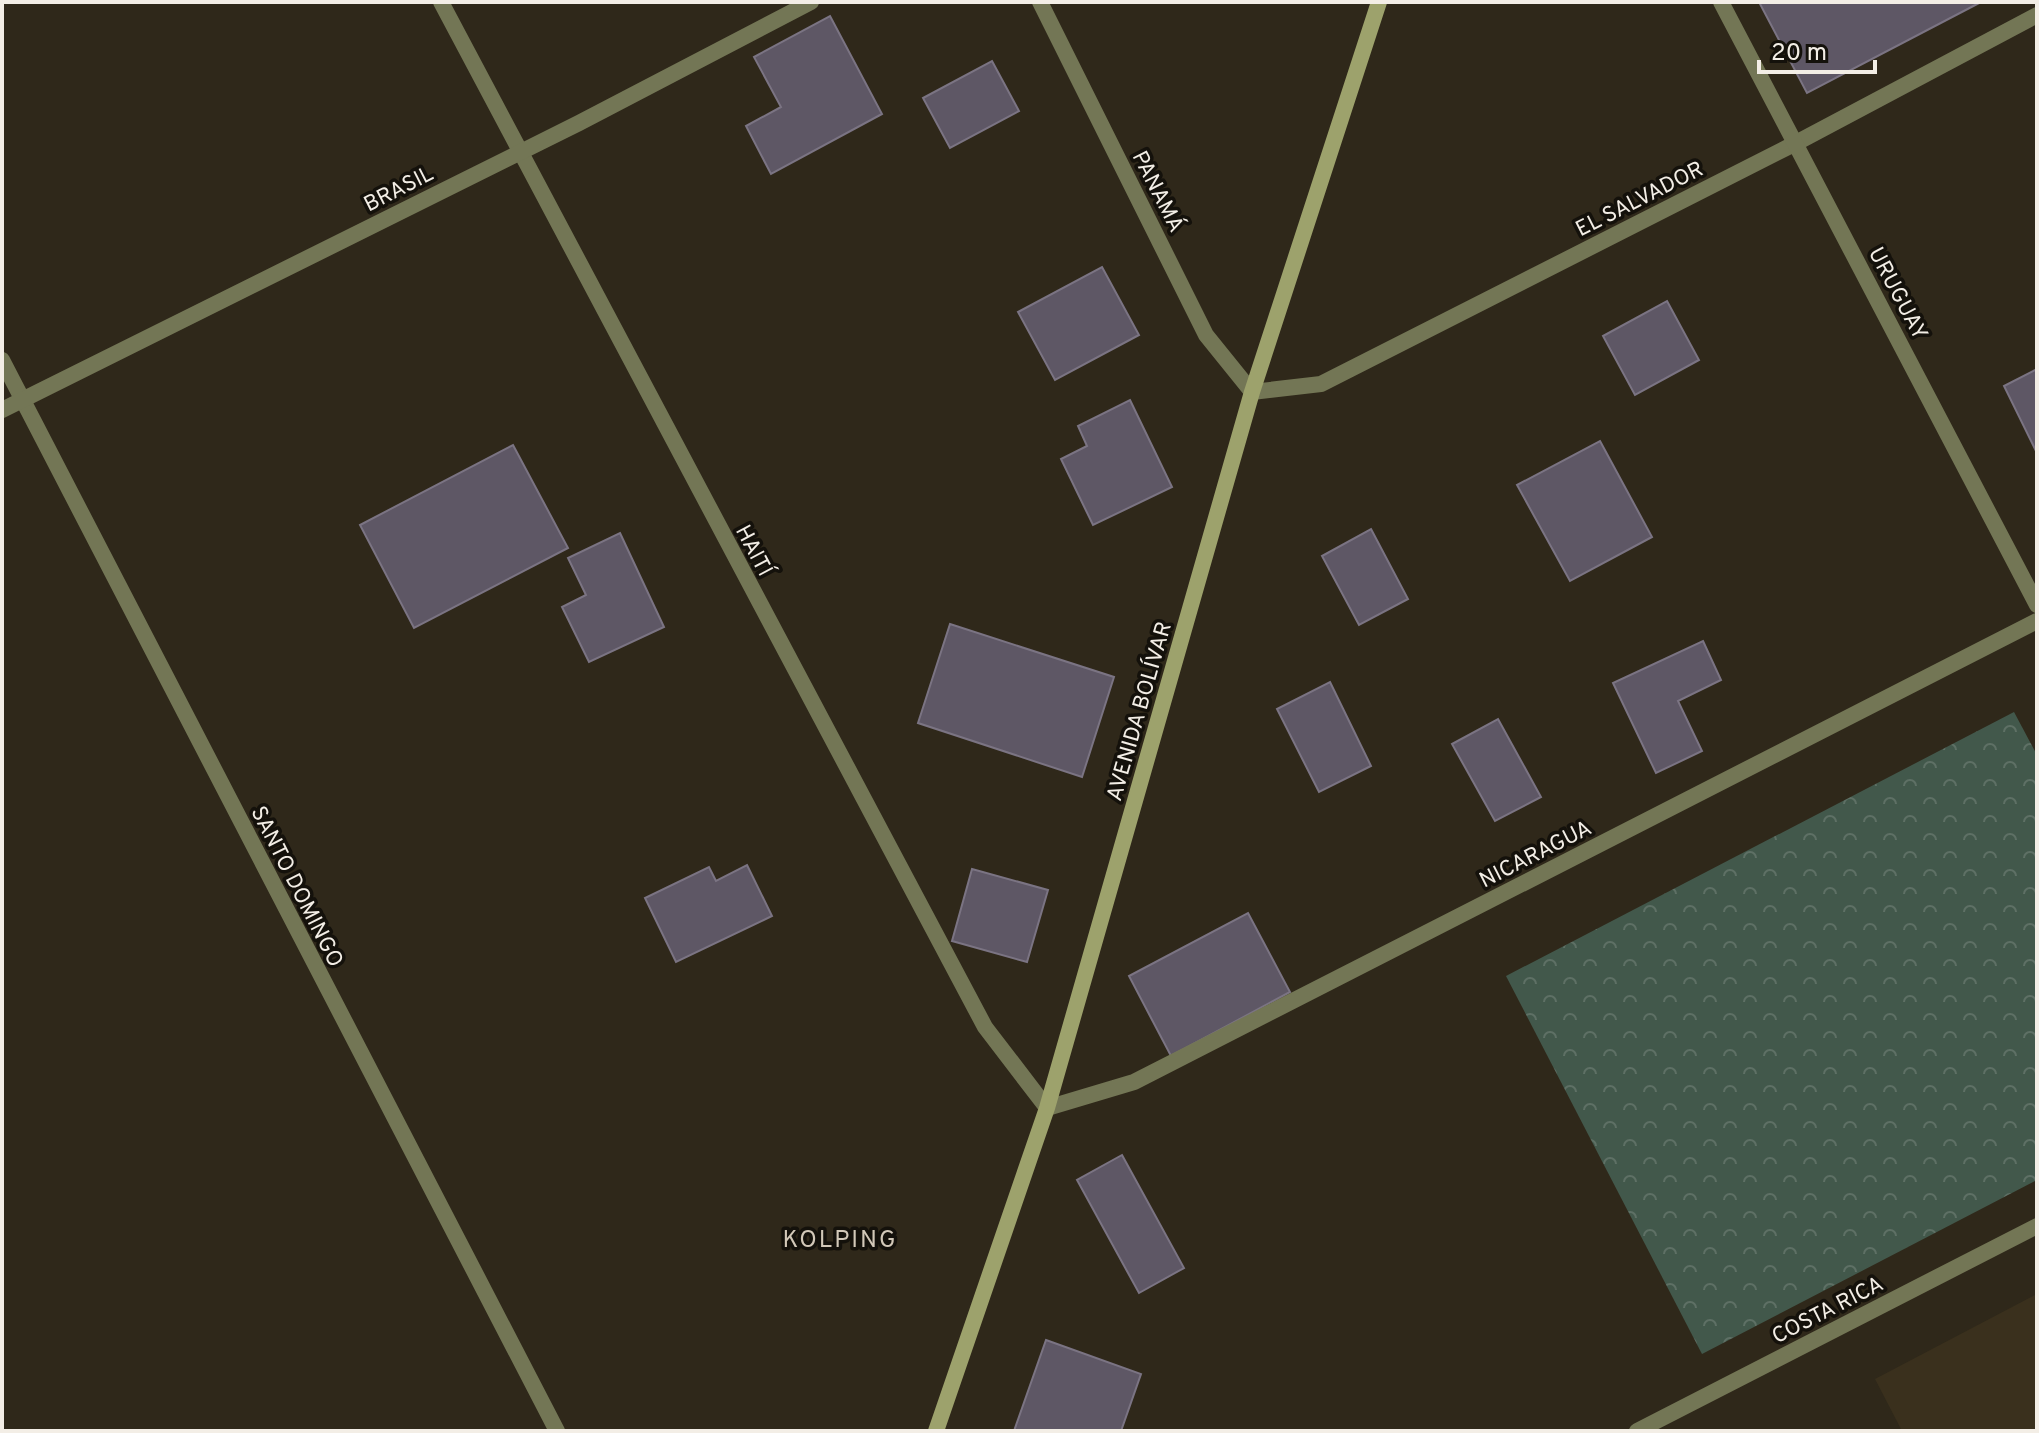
<svg xmlns="http://www.w3.org/2000/svg" width="2039" height="1433" font-family="Overpass,sans-serif">
	<style>
		.built { fill: #3a301d }
		.forest { fill: url(#forest-crowns) }
		.building { fill: #5e5765; stroke: #7b7483; stroke-width: 2 }
		.lines { fill: none; stroke-linecap: round; stroke-linejoin: round }
		.street { stroke: #737655; stroke-width: 16 }
		.secondary { stroke: #9da26c; stroke-width: 16 }
		.labels { text-anchor: middle; stroke-width: 7; stroke-linejoin: round; paint-order: stroke }
		.street-label { font-size: 22px; fill: #f3eee6; stroke: #14110b }
		.neighbourhood-label { font-size: 24px; letter-spacing: 2px; fill: #d2c8b8; stroke: #14110b }
	</style>
	<defs>
		<pattern id="forest-crowns" width="20" height="18" patternUnits="userSpaceOnUse" patternTransform="scale(2)"><rect width="20" height="18" fill="#42584b"/><path d="M2 6a3 3 0 1 1 6 0M12 15a3 3 0 1 1 6 0" fill="none" stroke="#5e7065"/></pattern>
	</defs>
	<rect width="100%" height="100%" fill="#2f281a"/>
	<!-- built -->
	<path class="built" d="M2037,1294V1431H1902L1875,1379Z"/>
	<!-- forest -->
	<path class="forest" d="M2014,712L2037,755V1180L1702,1354L1506,976Z"/>
	<!-- building -->
	<g class="building">
		<path d="M1759,2H1981L1807,93Z"/>
		<path d="M830,16L882,114L771,174L746,126L781,107L754,57Z"/>
		<path d="M992,61L1019,111L950,148L923,98Z"/>
		<path d="M1102,267L1139,335L1055,380L1018,312Z"/>
		<path d="M1667,301L1699,360L1635,395L1603,336Z"/>
		<path d="M2037,369V450L2036,451L2004,386Z"/>
		<path d="M1130,400L1172,487L1093,525L1061,459L1087,446L1078,426Z"/>
		<path d="M1600,441L1652,537L1570,581L1517,485Z"/>
		<path d="M513,445L568,548L414,628L360,525Z"/>
		<path d="M1371,529L1408,599L1359,625L1322,556Z"/>
		<path d="M620,533L664,627L589,662L562,607L586,595L568,558Z"/>
		<path d="M950,624L1114,677L1082,777L918,723Z"/>
		<path d="M1703,641L1721,680L1678,701L1702,751L1656,773L1613,683Z"/>
		<path d="M1330,682L1371,766L1319,792L1277,709Z"/>
		<path d="M1498,719L1541,797L1495,821L1452,744Z"/>
		<path d="M747,865L772,916L676,962L645,898L709,867L716,881Z"/>
		<path d="M972,869L1048,890L1027,962L952,941Z"/>
		<path d="M1248,913L1290,992L1171,1056L1129,976Z"/>
		<path d="M1122,1155L1184,1268L1139,1293L1077,1180Z"/>
		<path d="M1046,1340L1141,1374L1121,1431H1014Z"/>
	</g>
	<g class="lines">
		<!-- street -->
		<g class="street">
			<path d="M441,2L985,1027L1047,1108L1134,1082L2037,621"/>
			<path d="M1040,2L1206,335L1252,392L1321,384L1796,143L2037,15"/>
			<path d="M1721,2L2037,605"/>
			<path d="M2,360L557,1431"/>
			<path d="M2,410L579,123L811,2"/>
			<path d="M1637,1431L2037,1226"/>
		</g>
		<!-- secondary -->
		<path class="secondary" d="M936,1431L1047,1108L1252,392L1379,2"/>
	</g>
	<g class="labels">
		<!-- street labels -->
		<g class="street-label">
			<text transform="translate(398 188) rotate(-27)" y="8">BRASIL</text>
			<text transform="translate(1159 191) rotate(63)" y="8">PANAMÁ</text>
			<text transform="translate(1639 198) rotate(-27)" y="8">EL SALVADOR</text>
			<text transform="translate(1899 293) rotate(62)" y="8">URUGUAY</text>
			<text transform="translate(755 550) rotate(62)" y="8">HAITÍ</text>
			<text transform="translate(1138 711) rotate(-74)" y="8">AVENIDA BOLÍVAR</text>
			<text transform="translate(1535 853) rotate(-27)" y="8">NICARAGUA</text>
			<text transform="translate(298 886) rotate(63)" y="8">SANTO DOMINGO</text>
			<text transform="translate(1827 1309) rotate(-27)" y="8">COSTA RICA</text>
		</g>
		<!-- neighbourhood labels -->
		<g class="neighbourhood-label">
			<text x="840" y="1247">KOLPING</text>
		</g>
	</g>
	<!-- border -->
	<rect width="2039" height="1433" fill="none" stroke="#f3eee6" stroke-width="8"/>
	<!-- scale -->
	<path d="M1759 60v12h116v-12" fill="none" stroke="#f3eee6" stroke-width="4"/>
	<text x="1771" y="60" font-size="24" fill="#f3eee6" stroke="#14110b" stroke-width="6" paint-order="stroke">20 m</text>
</svg>
